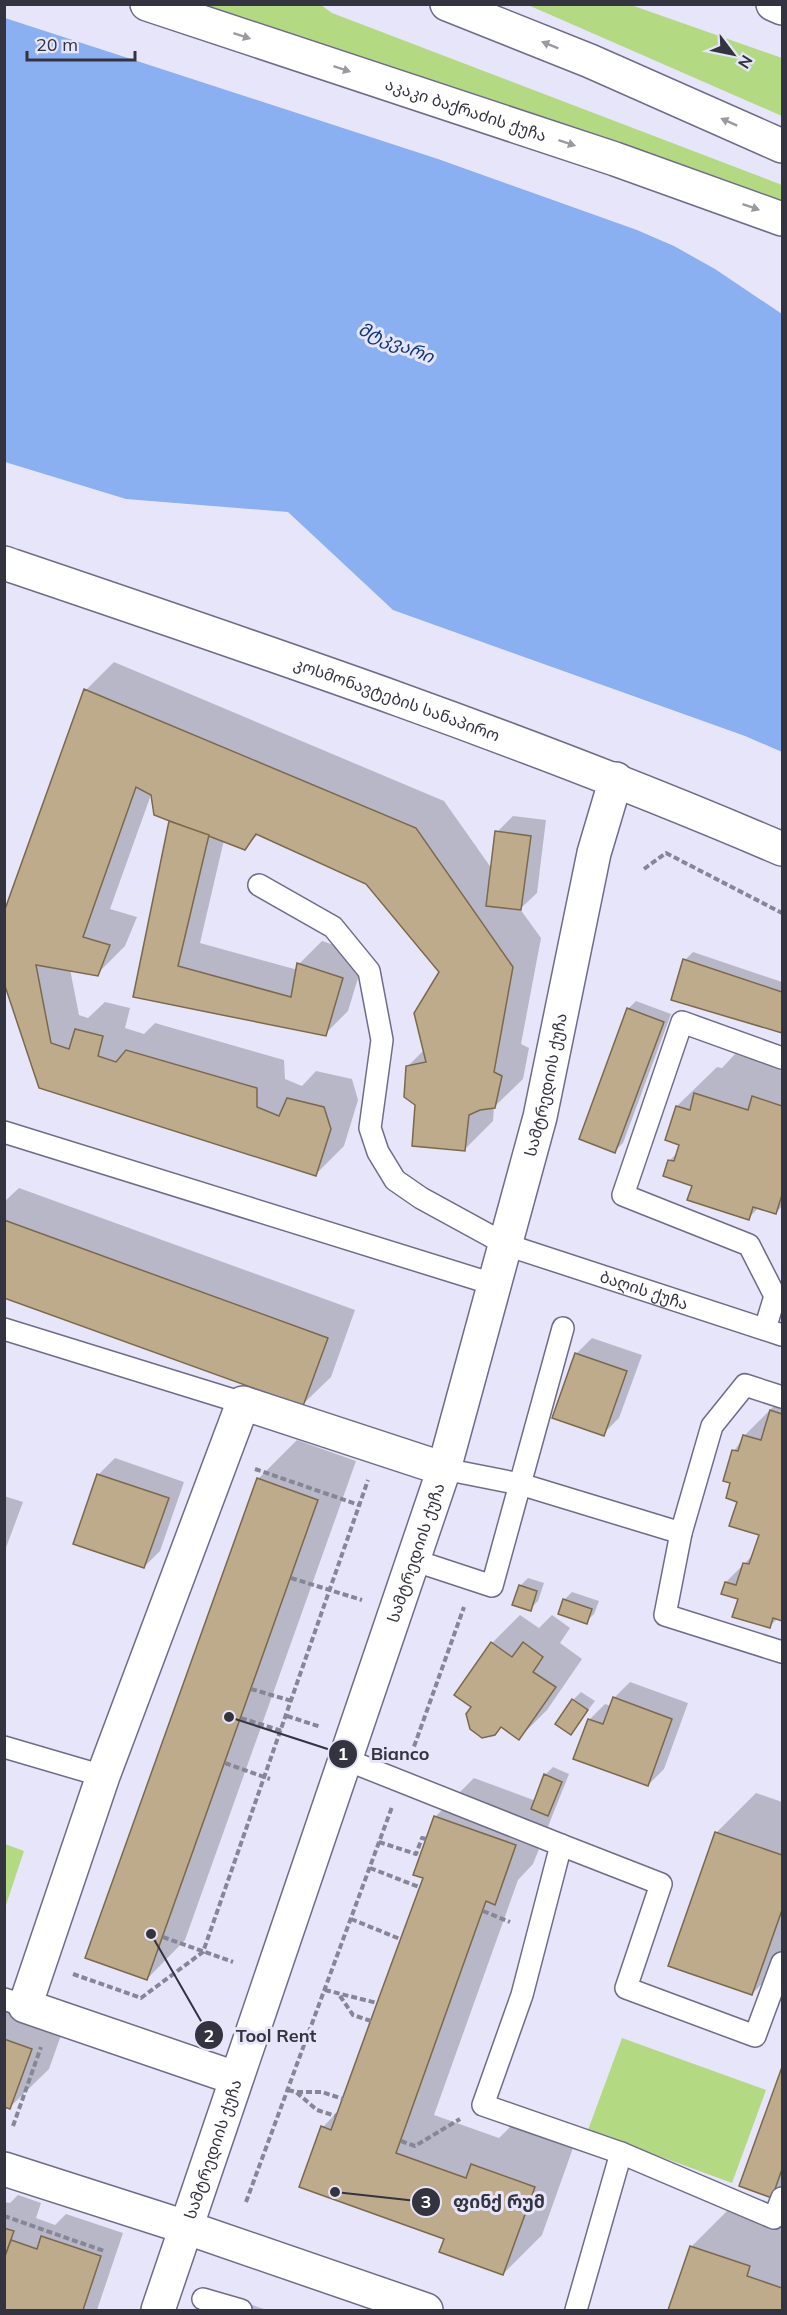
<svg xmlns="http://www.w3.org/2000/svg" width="787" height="2315" font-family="Mulish,'Noto Sans Georgian',sans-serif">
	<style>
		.green { fill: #b3d983 }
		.water { fill: #8ab0f1 }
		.shadow { fill: #0003 }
		.building { fill: #beab8c; stroke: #7b694d; stroke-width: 1.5 }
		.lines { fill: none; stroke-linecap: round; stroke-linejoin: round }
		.service-casing { stroke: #6f6b8a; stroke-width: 24 }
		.minor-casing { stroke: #6f6b8a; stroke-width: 36 }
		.tertiary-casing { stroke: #6f6b8a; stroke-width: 36 }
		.primary-casing { stroke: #6f6b8a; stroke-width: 36 }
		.trunk-casing { stroke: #6f6b8a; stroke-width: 36 }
		.path { stroke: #878696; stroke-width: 4; stroke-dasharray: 6 3; stroke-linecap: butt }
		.service { stroke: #fff; stroke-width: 21 }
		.minor { stroke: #fff; stroke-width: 33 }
		.tertiary { stroke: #fff; stroke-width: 33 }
		.primary { stroke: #fff; stroke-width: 33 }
		.trunk { stroke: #fff; stroke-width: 33 }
		.oneway { fill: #9a99a0 }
		.labels { text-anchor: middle; stroke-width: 6; stroke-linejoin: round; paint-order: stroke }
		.street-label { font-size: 16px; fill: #343340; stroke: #e7e5fa }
		.water-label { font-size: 18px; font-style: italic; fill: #0e377d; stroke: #e7e5fa }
		.leader { fill: none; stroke: #343340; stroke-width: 2 }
		.callout-dot { fill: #343340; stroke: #e7e5fa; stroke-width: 2 }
		.mark-label { font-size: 18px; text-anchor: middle; font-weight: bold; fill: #fff }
		.callout-label { font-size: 18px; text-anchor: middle; font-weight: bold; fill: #343340; stroke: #e7e5fa; stroke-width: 6; stroke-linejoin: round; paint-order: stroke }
	</style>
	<rect width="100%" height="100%" fill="#e7e5fa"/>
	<!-- green -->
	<g class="green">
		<path d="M206,5H321L332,13L782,185V202Z"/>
		<path d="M528,5H631L782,58V116Z"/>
		<path d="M5,1844L24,1851L5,1908L4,1844Z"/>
		<path d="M622,2038L766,2090L732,2183L588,2130Z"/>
	</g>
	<!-- water -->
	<path class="water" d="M5,18L438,159L637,230L674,246L715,269L782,314V752L745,736L393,610L288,512L126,499L5,462Z"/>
	<!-- shadow -->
	<g class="shadow">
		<path d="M114,662L444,801L492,869L497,832L513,816L546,820L537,893L520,909L541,938L521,1044L529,1048L523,1079L494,1107L493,1121L465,1149L417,1105L408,1066L424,1050L440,972L367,883L259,833L245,848L224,840L200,943L298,970L299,964L322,941L365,955L348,1011L325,1034L134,996L171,820L152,792L110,909L137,917L125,946L97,974L70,969L79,1015L88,1018L105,1002L130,1008L125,1028L144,1034L155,1023L284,1060L285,1079L302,1086L316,1071L352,1079L358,1100L344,1146L316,1174L40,1087L4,917L86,690Z"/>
		<path d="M693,952L782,982V1031L673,999L685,960Z"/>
		<path d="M636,1001L671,1014L623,1143L615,1151L628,1009Z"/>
		<path d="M735,1054L782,1068V1206L776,1213L759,1207L749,1218L694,1185L670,1160L678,1152L681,1144L677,1106L717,1067L722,1068Z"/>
		<path d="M19,1188L355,1310L331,1377L302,1405L4,1296V1202Z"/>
		<path d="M592,1338L642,1355L619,1418L603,1434L576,1354Z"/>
		<path d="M782,1398V1619L778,1618L769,1627L726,1582L754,1554L760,1534L739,1501L732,1482L734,1451L745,1435Z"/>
		<path d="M297,1440L356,1461L185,1940L147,1979L258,1479Z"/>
		<path d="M115,1458L184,1482L160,1551L144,1567L75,1543L99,1474Z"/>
		<path d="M4,1496L23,1502L4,1553Z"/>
		<path d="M528,1578L544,1583L538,1601L530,1609L520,1586Z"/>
		<path d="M572,1592L599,1601L594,1614L586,1622L564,1600Z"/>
		<path d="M520,1615L539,1628L552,1615L570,1628L560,1643L582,1659L547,1710L519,1738L502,1726L495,1733L473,1706L492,1643Z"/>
		<path d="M630,1682L688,1703L664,1769L648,1785L589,1720L605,1704L611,1706L614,1698Z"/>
		<path d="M581,1692L595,1701L570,1733L573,1700Z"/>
		<path d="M553,1767L569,1774L533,1864L518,1880L434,2115L499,2138L511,2126L573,2148L542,2235L503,2274L446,2238L323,2127L340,2109L425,1878L435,1817L474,1778L536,1801L545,1775Z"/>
		<path d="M756,1793L782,1802V1963L752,1994L670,1965L717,1832Z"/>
		<path d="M4,1987L70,2010L49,2069L10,2107L4,2105Z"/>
		<path d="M782,2071V2181L780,2189L772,2197L741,2185Z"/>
		<path d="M18,2195L41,2203L36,2218L55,2225L66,2214L123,2233L97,2310H4V2202L10,2203Z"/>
		<path d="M730,2208L782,2226V2310H670L691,2247Z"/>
		<path d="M249,2304L267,2310H243Z"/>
	</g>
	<!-- building -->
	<g class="building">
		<path d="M84,689L416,828L513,967L494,1072L502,1076L495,1108L480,1110L469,1115L465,1151L412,1146L415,1105L404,1097L406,1066L426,1062L414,1013L439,972L366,884L256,834L245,850L154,815L151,795L136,787L83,937L110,945L98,976L36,965L51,1043L69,1049L75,1029L103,1036L98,1056L116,1062L126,1050L257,1088V1107L279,1116L287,1098L324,1107L331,1129L316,1176L39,1088L4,983V912Z"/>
		<path d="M169,821L209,835L178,966L291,997L297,963L343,978L326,1036L133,997Z"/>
		<path d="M495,831L531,836L521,910L486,906Z"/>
		<path d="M683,959L782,992V1033L671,1000Z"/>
		<path d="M627,1008L664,1022L615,1153L579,1139Z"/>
		<path d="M694,1093L748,1110L752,1096L782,1106V1195L776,1214L753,1207L749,1220L687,1200L692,1186L663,1176L668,1160L674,1161L679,1145L665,1140L676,1106L690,1110Z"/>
		<path d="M4,1220L328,1338L303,1406L4,1298Z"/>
		<path d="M575,1353L627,1371L604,1436L552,1418Z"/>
		<path d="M770,1410L782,1414V1621L773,1618L770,1628L732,1617L738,1599L721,1594L725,1582L736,1585L743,1563L749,1564L759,1535L729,1526L737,1502L726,1498L730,1483L723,1481L732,1450L738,1451L743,1435L761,1440Z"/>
		<path d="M97,1474L169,1498L144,1568L73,1544Z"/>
		<path d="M257,1478L318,1500L147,1980L85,1958Z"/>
		<path d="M519,1585L537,1591L531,1611L512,1605Z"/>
		<path d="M563,1599L592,1609L587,1624L558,1614Z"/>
		<path d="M491,1642L512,1657L523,1642L543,1657L533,1672L556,1687L519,1740L501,1727L495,1735L482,1738L470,1729L466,1714L471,1707L454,1695Z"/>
		<path d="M613,1697L672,1719L648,1786L573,1759L588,1719L603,1724Z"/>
		<path d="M572,1699L588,1710L571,1735L555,1724Z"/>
		<path d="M544,1774L562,1782L548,1816L531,1809Z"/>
		<path d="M434,1816L516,1845L495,1905L486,1901L396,2153L466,2178L471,2164L535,2187L503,2275L439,2252L444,2239L299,2187L321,2126L331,2130L377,2003L423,1878L413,1875Z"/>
		<path d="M715,1832L782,1855V1910L752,1995L668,1966Z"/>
		<path d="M4,2039L32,2049L10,2109L4,2107Z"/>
		<path d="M782,2067V2169L772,2198L739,2186Z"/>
		<path d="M4,2228L14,2231L4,2259Z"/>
		<path d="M41,2236L101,2256L83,2310H4V2259L11,2240L37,2249Z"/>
		<path d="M690,2246L750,2266L747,2276L782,2288V2310H668Z"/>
	</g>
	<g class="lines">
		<defs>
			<g id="service">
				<path id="s1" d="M259,885L333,927L369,971L382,1040L370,1128L378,1152L395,1180L421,1198L507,1245L782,1335"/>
				<path d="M4,1132L496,1285"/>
				<path d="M4,1329L243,1403"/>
				<path d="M765,1329L775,1296L749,1245L623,1195L682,1022L782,1058"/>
				<path d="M782,1397L745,1385L712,1426L681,1533L665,1615L782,1652"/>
				<path d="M444,1469L520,1484L681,1533"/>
				<path d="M413,1560L492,1586L563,1328"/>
				<path d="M4,1747L103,1776"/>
				<path d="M347,1760L561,1845L522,1995L483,2105L621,2153L774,2218L782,2198"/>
				<path d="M561,1845L661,1884L626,1988L755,2036L782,1963"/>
				<path d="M4,1999L25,2006"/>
				<path d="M203,2299L241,2310"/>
				<path d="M576,2310L621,2153"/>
			</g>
			<g id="minor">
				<path d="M235,2078L25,2006L103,1776L243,1403L444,1469"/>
				<path d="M185,2227L426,2310"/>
			</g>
			<g id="tertiary">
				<path d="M4,2169L185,2227"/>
				<path id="s2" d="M158,2310L444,1469L540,1117L594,853L616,779"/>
			</g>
			<g id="primary">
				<path id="s3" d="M147,4L615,159L782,219"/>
				<path d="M447,4L590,61L782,146"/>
				<path id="s4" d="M4,563C267,652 528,740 782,849"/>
			</g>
			<path id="trunk" d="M773,4L782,8"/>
		</defs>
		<!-- service casing -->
		<use href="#service" class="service-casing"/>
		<!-- minor casing -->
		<use href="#minor" class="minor-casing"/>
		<!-- tertiary casing -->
		<use href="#tertiary" class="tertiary-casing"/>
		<!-- primary casing -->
		<use href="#primary" class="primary-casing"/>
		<!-- trunk casing -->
		<use href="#trunk" class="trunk-casing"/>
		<!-- path -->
		<g class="path">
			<path d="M644,869L666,853L782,913"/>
			<path d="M255,1469L359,1505"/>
			<path d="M291,1578L362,1600"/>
			<path d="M251,1689L292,1701"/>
			<path d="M287,1716L321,1727"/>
			<path d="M241,1718L282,1731"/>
			<path d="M411,1755L464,1607"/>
			<path d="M225,1763L270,1779"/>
			<path d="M379,1842L416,1854L422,1838L426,1839"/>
			<path d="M370,1868L419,1887"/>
			<path d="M483,1911L510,1922"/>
			<path d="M351,1919L400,1939"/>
			<path d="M163,1937L233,1962"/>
			<path d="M73,1974L141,1998L203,1952L368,1480"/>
			<path d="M325,1990L377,2003"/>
			<path d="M340,1996L353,2015L371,2021"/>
			<path d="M288,2090L296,2092L317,2110L336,2116"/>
			<path d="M297,2092H322L343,2099"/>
			<path d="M13,2126L41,2047"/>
			<path d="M401,2141L415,2146L460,2119"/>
			<path d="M246,2202L392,1807"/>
			<path d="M4,2216L104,2251"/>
		</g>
		<!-- service -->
		<use href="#service" class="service"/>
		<!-- minor -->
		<use href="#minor" class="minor"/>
		<!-- tertiary -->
		<use href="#tertiary" class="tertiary"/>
		<!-- primary -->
		<use href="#primary" class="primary"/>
		<!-- trunk -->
		<use href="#trunk" class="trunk"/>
	</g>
	<!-- one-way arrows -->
	<defs><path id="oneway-solid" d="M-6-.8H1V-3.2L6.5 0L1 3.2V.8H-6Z" transform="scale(1.5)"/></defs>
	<g class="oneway">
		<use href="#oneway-solid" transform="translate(242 36) rotate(18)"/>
		<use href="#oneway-solid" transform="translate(550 45) rotate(-158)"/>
		<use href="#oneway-solid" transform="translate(342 69) rotate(18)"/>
		<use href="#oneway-solid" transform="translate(729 122) rotate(-156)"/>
		<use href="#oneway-solid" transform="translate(567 143) rotate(18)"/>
		<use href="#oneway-solid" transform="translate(751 207) rotate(19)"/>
	</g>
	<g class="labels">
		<!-- street labels -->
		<g class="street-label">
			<text dy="6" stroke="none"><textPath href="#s3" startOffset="336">აკაკი ბაქრაძის ქუჩა</textPath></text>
			<text dy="6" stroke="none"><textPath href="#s4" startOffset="416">კოსმონავტების სანაპირო</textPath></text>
			<text dy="6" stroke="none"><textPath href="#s2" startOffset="1286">სამტრედიის ქუჩა</textPath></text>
			<text dy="6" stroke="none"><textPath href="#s1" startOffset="633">ბაღის ქუჩა</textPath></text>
			<text dy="6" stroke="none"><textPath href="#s2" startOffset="800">სამტრედიის ქუჩა</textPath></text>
			<text dy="6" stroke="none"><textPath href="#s2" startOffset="170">სამტრედიის ქუჩა</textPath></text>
		</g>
		<!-- water labels -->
		<g class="water-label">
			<text transform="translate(396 343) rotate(22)" y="6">მტკვარი</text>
		</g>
	</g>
	<!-- callouts -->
	<path class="leader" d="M229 1717L343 1754M151 1934L209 2035M335 2192L426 2202"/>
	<g class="callout-dot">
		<circle cx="229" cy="1717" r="6"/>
		<circle cx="151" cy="1934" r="6"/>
		<circle cx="335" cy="2192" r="6"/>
		<circle cx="343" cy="1754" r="15"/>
		<circle cx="209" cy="2035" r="15"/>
		<circle cx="426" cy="2202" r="15"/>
	</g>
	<g class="mark-label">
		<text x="343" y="1760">1</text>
		<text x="209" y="2042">2</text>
		<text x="426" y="2208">3</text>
	</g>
	<g class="callout-label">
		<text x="400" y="1760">Bianco</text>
		<text x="276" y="2042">Tool Rent</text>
		<text x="499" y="2208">ფინქ რუმ</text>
	</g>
	<!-- border -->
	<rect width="787" height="2315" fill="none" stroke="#343340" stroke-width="12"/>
	<!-- north arrow -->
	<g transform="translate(733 54) rotate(122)" stroke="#e7e5fa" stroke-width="4.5" paint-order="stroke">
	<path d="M0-4.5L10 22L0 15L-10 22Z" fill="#343340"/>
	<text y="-9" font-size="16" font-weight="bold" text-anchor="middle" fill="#343340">N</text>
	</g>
	<!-- scale -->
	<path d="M27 51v9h108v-9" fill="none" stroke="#343340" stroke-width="3"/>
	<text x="36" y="51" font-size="18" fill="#343340" stroke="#e7e5fa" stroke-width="4.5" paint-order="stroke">20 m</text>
</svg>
